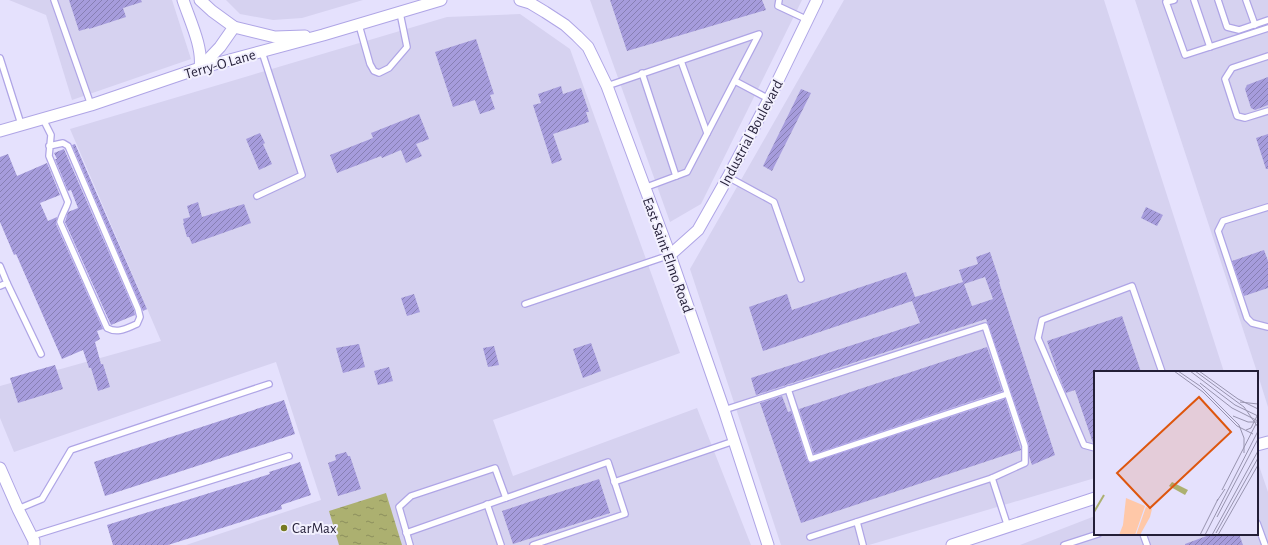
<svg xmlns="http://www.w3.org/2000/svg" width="1268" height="545" font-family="'Alegreya Sans',sans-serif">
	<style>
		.built { fill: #d6d2f0 }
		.water { fill: url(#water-ripples) }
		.building { fill: url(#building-hatch); fill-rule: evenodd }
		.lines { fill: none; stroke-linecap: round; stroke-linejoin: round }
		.service-casing { stroke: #afa5e6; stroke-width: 8 }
		.minor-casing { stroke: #afa5e6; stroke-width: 13 }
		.service { stroke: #fff; stroke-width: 5.5 }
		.minor { stroke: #fff; stroke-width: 11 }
		.poi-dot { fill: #767921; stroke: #f2f0fe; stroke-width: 1.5 }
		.labels { text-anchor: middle; stroke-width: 4; stroke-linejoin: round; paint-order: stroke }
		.street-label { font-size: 15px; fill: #231e37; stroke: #f2f0fe }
		.poi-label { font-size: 15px; fill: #231e37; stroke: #f2f0fe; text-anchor: start }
		.inset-river { fill: none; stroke: #acb070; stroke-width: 2 }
		.inset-road { fill: none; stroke: #9793ae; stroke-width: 1 }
		.view { fill: #de560e; fill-opacity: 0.15; stroke: #de560e; stroke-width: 2 }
		.inset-edge { fill: none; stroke: #231e37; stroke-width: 2 }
	</style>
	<defs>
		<pattern id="water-ripples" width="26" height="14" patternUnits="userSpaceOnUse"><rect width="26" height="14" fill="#acb070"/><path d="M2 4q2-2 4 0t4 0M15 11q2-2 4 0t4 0" fill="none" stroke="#8c8f5d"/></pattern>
		<pattern id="building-hatch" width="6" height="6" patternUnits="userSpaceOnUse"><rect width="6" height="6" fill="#a69cdc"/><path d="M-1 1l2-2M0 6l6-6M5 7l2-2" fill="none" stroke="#877fb3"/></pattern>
	</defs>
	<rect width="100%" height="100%" fill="#e5e1fd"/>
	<!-- built -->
	<g class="built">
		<path d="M9,0H172L191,59L72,100L46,15Z"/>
		<path d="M226,0H363L302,18L273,20L240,14Z"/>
		<path d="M590,0H802L701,204L670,222Z"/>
		<path d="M844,0H1104L1224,372H1095V478L869,545H781L690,269Z"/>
		<path d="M1135,0H1268V407L1257,372Z"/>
		<path d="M520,14L570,49L680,353L493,420L513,476L697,408L751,545H186L321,500L276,362L14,452L0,418V386L161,341L70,129L447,17Z"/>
		<path d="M1257,460L1268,492V545H1020L1095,516V534H1257Z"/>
	</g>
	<!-- water -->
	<path class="water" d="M386,493L402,545H339L329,511Z"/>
	<!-- building -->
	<g class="building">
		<path d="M69,0H141L142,2L123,8L126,17L89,29V28L79,31Z"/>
		<path d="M610,0H762L766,10L627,51Z"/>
		<path d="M476,39L494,94L490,95L495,109L480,114L475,100L453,107L435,52Z"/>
		<path d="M1268,77V105L1255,110L1251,108L1245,89L1247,85Z"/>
		<path d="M561,86L563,94L581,88L589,112H586L589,122L553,134L562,160L552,164L533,105L541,103L538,94Z"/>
		<path d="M801,89L811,93L772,171L763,166Z"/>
		<path d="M419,114L429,139L416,144L422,156L406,163L401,150L382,158L381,156L337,173L330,155L373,138L371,133Z"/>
		<path d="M260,133L265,143L263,144L272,164L259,170L246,139Z"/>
		<path d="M1268,134V169H1266L1256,138Z"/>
		<path d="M75,144L147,309L143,311L72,145Z"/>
		<path d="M64,149L134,310L135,315L111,325L65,222L68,212L78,208L71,190L68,191L55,159H57L54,153Z"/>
		<path d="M8,154L17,176L47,163L60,195L40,203L48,221L57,217L56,224L103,329L97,331L100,339L95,342L101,364H103L110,387L98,391L91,368H89L83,350L62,359L16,254L14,255L0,222V157Z"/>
		<path d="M198,202L202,217L244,204L251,223L192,244L189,237H187L183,223H184L183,219L190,217L187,206Z"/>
		<path d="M1146,207L1163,215L1157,226L1141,218Z"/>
		<path d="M1264,250L1268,261V288L1244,296L1232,261Z"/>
		<path d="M990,252L1000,282H999L1055,455L1032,465L1029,456V445L986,319L756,395L751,378L920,323L912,301L763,351L749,307L787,294L792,310L906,272L915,297L963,282L959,270L978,264L976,257ZM985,277L993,299L972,306L964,284Z"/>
		<path d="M414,294L420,312L407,316L401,298Z"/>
		<path d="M1122,316L1141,372H1095V443H1093L1076,393L1075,390L1066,393L1058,373L1047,341Z"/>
		<path d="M591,343L601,371L583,378L573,349Z"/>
		<path d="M359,344L365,367L343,373L336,348Z"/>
		<path d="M494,346L499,365L488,367L483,348Z"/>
		<path d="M987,347L1002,391L814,454L799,409Z"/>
		<path d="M55,365L63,389L18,403L10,378Z"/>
		<path d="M389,367L393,381L378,385L374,371Z"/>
		<path d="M782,396L788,412L791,411L807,460L810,463L1005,399L1021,450L801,523L760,403Z"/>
		<path d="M284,400L295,434L105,496L94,462Z"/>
		<path d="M346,452L348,456H350L361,489L338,496L328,463L336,460L335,455Z"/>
		<path d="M300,462L311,495L281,505L282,509L168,545H113L107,525L270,474L269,472Z"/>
		<path d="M599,479L610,513L513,544L502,511Z"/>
		<path d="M1212,534H1239L1243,545H1185V544Z"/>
	</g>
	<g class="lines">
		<defs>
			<g id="service">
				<path d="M54,0L91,105"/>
				<path d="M779,0L778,6L808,20"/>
				<path d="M1174,0L1166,2L1185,55L1268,28"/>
				<path d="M1194,0L1210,47"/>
				<path d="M1218,0L1227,27L1239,30L1268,20"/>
				<path d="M1246,0L1255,25"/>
				<path d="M359,25L370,64L374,71L379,73L389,68L407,47L400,13"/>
				<path d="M1268,56L1232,68L1225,79L1237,116L1245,118L1268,111"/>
				<path d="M0,58L21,124"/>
				<path d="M681,61L707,133"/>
				<path d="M642,73L676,176"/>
				<path d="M735,81L769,99"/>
				<path d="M607,86L759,34L687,172L644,188"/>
				<path d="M43,119L51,135L49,156L68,202C66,209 62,214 60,222L107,328C118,334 127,328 137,324L140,317L138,309L68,146L63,143L49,146"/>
				<path d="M728,177L774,202L801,279"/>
				<path d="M257,196L302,175L262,52"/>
				<path d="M1268,207L1223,221L1218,231L1247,318L1252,323L1268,327"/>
				<path d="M0,266L7,283L0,286"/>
				<path d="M7,283L41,354"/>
				<path d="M525,304L670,255"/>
				<path d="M788,389L811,459L1007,394"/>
				<path d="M724,410L985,326L1025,446V463L992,478L1008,527"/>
				<path d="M1095,448L1084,445L1038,338L1042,320L1132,286L1162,372"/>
				<path d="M614,482L734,441"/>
				<path d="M487,504L501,545"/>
				<path d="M18,509L42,499L71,450L269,384"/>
				<path d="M857,522L863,545"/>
				<path d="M1257,523L1265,545"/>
				<path d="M406,533L506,498"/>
				<path d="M1143,534L1147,545"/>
				<path d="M32,536L289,456"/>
				<path d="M810,537L992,478"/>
				<path d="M410,545L399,507L411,496L495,468L506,498L608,462L625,514L533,545"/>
				<path d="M1064,545L1098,534"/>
			</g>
			<g id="minor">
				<path d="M183,0C190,21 203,47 200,68"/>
				<path d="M200,0L212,11L234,27L275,37L305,36"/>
				<path d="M520,0L530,3L545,12L565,25L577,36L588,47L607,86L670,255L724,410L768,545"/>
				<path d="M200,68L220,47L234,27"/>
				<path d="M0,131L91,105L200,68L323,35L441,0"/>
				<path d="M670,255L698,230L728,177L769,99L817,0"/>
				<path d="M1257,445L1268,442"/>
				<path d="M0,468L18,509L34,541V545"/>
				<path d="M952,545L1095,498"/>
			</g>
		</defs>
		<!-- service casing -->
		<use href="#service" class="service-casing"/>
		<!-- minor casing -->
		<use href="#minor" class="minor-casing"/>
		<!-- service -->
		<use href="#service" class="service"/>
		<!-- minor -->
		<use href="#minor" class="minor"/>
	</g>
	<!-- markers -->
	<circle class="poi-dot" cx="284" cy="528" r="4"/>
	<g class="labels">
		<!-- street labels -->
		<g class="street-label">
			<text transform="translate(220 64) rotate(-16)" y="5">Terry-O Lane</text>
			<text transform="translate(751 133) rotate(-62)" y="5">Industrial Boulevard</text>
			<text transform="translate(668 255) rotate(70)" y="5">East Saint Elmo Road</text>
		</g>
		<!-- poi labels -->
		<g class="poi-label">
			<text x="292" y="533">CarMax</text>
		</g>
	</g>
	<!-- overview -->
	<g transform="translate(1094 371)">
		<rect width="164" height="164" fill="#e5e1fd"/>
		<path d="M32,127L51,135L41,164H25L29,154ZM52,136L58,138L56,146L46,164H42Z" fill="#ffc8a8"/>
		<path d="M78,111L94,119L91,124L75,115Z" fill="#acb070"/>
		<path class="inset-river" d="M0,141L10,124"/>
		<path class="inset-road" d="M80,0L109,21L143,55L159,63M84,0L106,15L145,54L150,67V82M96,0L141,34L164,45M101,0L150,36L164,56M105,0L144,28L164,38M106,12L138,37L164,50M146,31L164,33M139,45L154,51H163M152,59L157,57L164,43M128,119L162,53M123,130L131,118M123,146L164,68M122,162L164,87M106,164L124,128M111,164L164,60M118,164L164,80M124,164L164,94"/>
		<path class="view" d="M105,26L137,61L56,137L23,102Z"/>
		<rect width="164" height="164" class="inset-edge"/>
	</g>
</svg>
